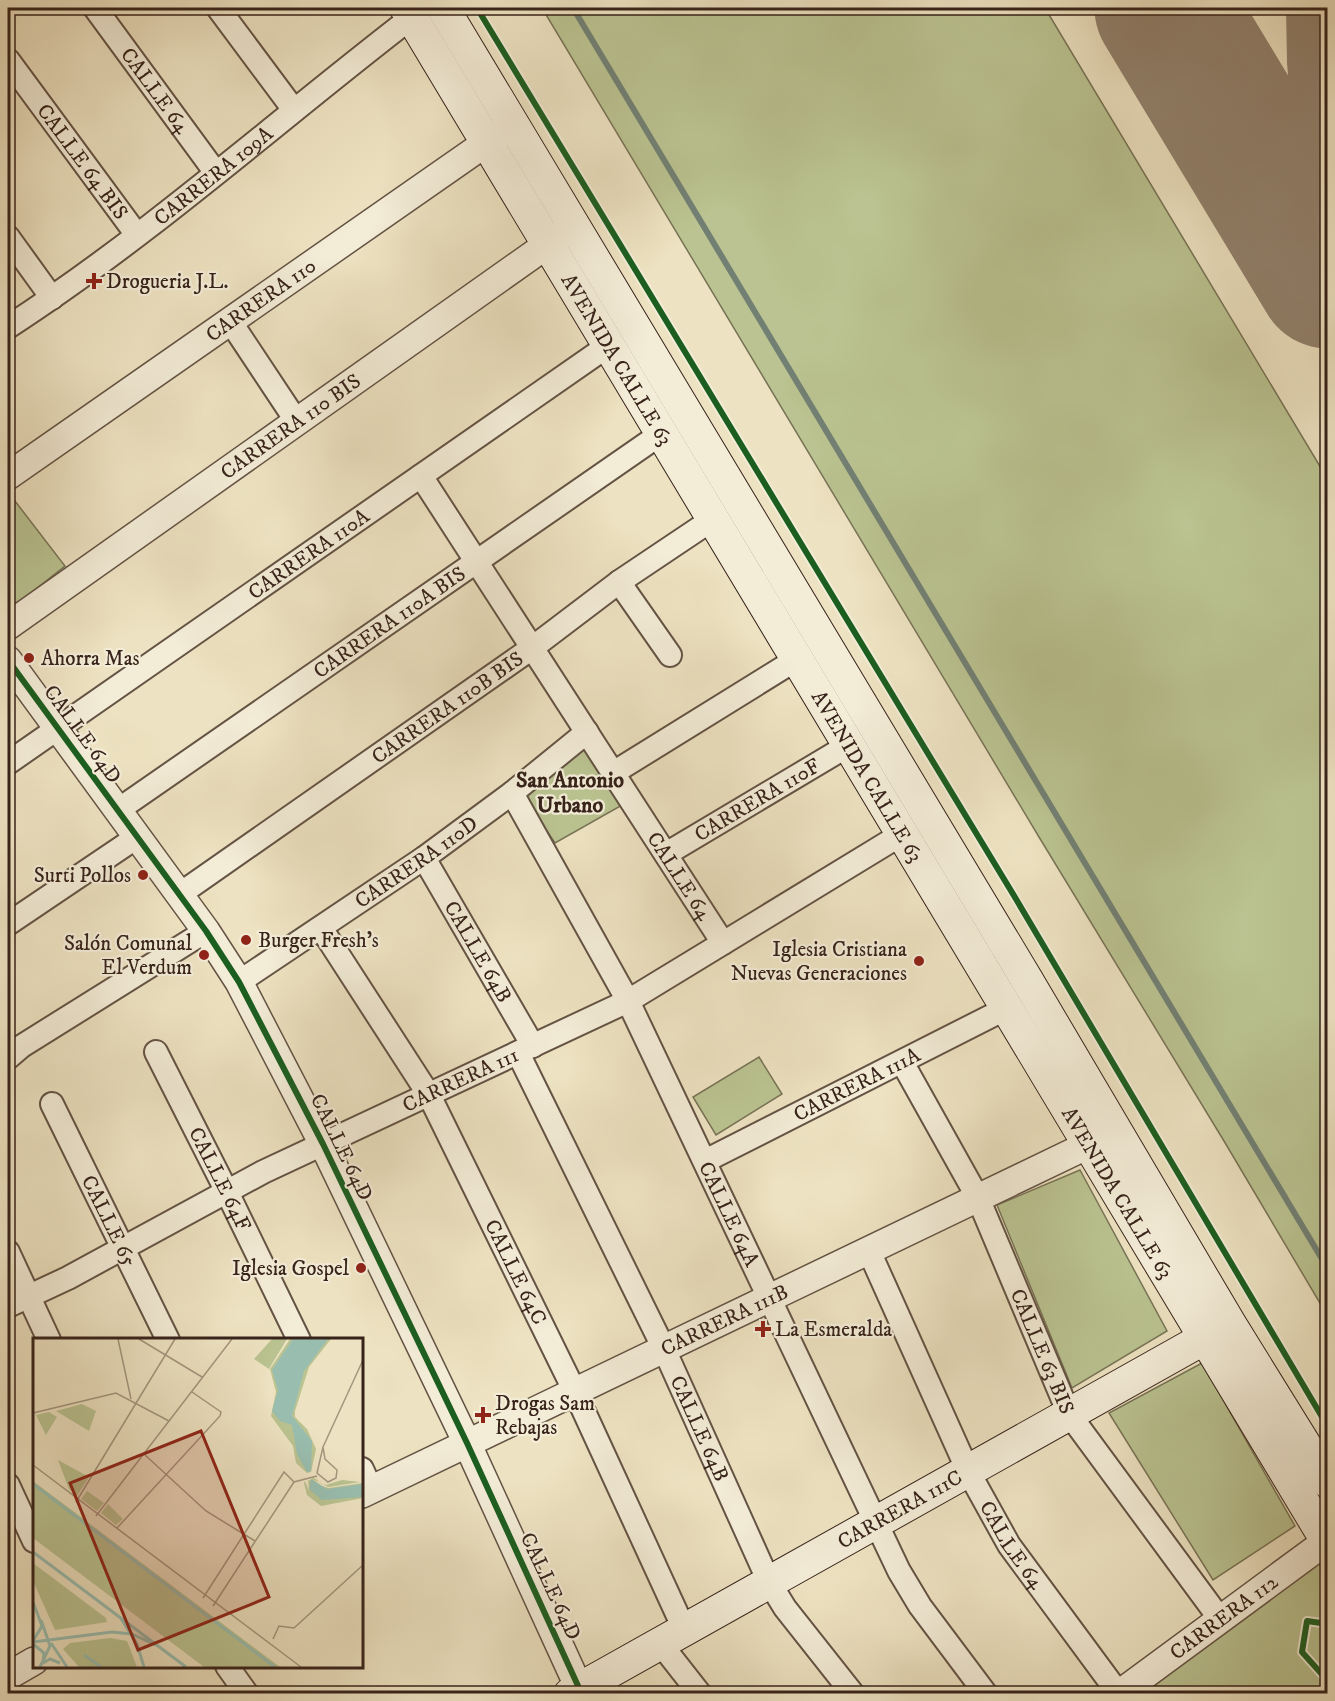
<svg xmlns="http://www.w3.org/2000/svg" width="1335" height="1701" font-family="'IM FELL DW Pica',serif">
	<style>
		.green { fill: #bac391; stroke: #787356; stroke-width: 1.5 }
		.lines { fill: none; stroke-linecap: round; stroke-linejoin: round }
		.stream { stroke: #728074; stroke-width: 6 }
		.taxiway { stroke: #92826e; stroke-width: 56 }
		.runway { stroke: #92826e; stroke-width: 141 }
		.minor-casing { stroke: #645344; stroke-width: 26 }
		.tertiary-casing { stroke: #645344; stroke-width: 30 }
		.secondary-casing { stroke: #37231a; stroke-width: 34 }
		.minor { stroke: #f3ecd7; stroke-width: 22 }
		.tertiary { stroke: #f3ecd7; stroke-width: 27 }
		.secondary { stroke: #f3ecd7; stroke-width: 32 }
		.cycleway-casing { stroke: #f3ecd7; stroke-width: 10 }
		.cycleway { stroke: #1b5e20; stroke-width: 6 }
		.poi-dot { fill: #8f2418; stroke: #f3ecd7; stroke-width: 2 }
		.labels { text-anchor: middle; stroke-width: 4.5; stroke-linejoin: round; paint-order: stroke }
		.street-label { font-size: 21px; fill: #37231a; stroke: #f3ecd7 }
		.poi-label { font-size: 21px; fill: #37231a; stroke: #f3ecd7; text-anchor: start }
		.neighbourhood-label { font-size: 22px; font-weight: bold; fill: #37231a; stroke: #f3ecd7 }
		.inset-river { fill: none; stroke: #99beb0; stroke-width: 3 }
		.inset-road { fill: none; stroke: #a4967e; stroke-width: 1.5 }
		.view { fill: #8f2418; fill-opacity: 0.15; stroke: #8f2418; stroke-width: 3 }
		.inset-edge { fill: none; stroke: #37231a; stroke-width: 3 }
	</style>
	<rect width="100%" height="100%" fill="#ede2c1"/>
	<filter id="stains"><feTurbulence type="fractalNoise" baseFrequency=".00333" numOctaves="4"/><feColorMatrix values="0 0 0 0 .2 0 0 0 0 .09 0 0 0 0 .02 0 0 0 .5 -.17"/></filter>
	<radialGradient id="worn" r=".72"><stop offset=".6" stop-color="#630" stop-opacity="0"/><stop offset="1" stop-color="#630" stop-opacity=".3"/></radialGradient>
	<!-- green -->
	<g class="green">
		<path d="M542,8H1045L1327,478V1315L1224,1141L1039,837Z"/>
		<path d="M8,492L65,566L8,611Z"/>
		<path d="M587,744L624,804L555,843L521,793Z"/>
		<path d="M759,1057L782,1094L716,1135L693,1097Z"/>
		<path d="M1080,1170L1167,1331L1072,1388L997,1205Z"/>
		<path d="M1202,1363L1295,1526L1213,1580L1109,1413Z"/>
		<path d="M1319,1563L1327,1579V1693L1151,1694L1146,1687Z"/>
	</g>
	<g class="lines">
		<!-- stream -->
		<path class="stream" d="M573,8L1328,1269"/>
		<!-- taxiway -->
		<g class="taxiway">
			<path d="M1176,8L1221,60L1299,140L1328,163"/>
			<path d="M1314,8L1315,62L1319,109V129L1328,173"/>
		</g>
		<!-- runway -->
		<path class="runway" d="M1165,8L1328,278"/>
		<defs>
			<g id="minor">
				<path id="s1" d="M95,8L216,173"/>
				<path d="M218,8L294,110"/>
				<path id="s2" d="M8,60L137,235"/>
				<path d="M8,237L52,298"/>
				<path d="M230,321L297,422"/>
				<path id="s3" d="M8,327C150,235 278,120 412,17"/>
				<path id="s4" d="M421,476L723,943"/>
				<path d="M619,582L670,655"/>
				<path id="s5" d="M8,763L609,345"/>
				<path d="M613,773L797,659"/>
				<path id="s6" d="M512,793L628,1001L899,1571L920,1606L986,1694"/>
				<path id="s7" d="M118,810L662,433"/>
				<path id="s8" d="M666,854L849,745"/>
				<path id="s9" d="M424,858L533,1046"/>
				<path id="s10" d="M180,894L532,648L619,582L713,519"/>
				<path d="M8,924L137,837"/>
				<path id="s11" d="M321,928L429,1095L575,1392L684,1629"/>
				<path id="s12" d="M239,982L424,858L512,793L587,732"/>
				<path id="s13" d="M156,1052L227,1192L299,1340"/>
				<path id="s14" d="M518,1053L664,1349L769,1582L785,1608L853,1694"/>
				<path d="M8,1058L22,1046L206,931"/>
				<path id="s15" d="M902,1062L978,1198L1069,1414L1220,1619"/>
				<path id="s16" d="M52,1104L168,1340"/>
				<path id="s17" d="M705,1161L1007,1008"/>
				<path id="s18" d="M869,1251L968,1471L1009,1545L1119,1694"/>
				<path d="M8,1252L49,1340"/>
				<path id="s19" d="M8,1306L68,1278L263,1172L628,1001L902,834"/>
				<path d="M362,1469L371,1489"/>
				<path d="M8,1485L34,1541"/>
				<path d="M660,1643L700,1694"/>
				<path d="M227,1666L247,1694"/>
			</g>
			<g id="tertiary">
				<path id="s20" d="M8,476L513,124"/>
				<path id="s21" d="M8,626L565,232"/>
				<path d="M8,660L206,931L239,982L323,1144L467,1443L579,1688"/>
				<path id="s22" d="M362,1494L1088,1145"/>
				<path d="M8,1676L34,1661"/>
				<path id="s23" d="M1119,1694L1328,1540"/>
			</g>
			<g id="secondary">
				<path id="s24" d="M406,8L1328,1543"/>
				<path d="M443,8L1027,980L1230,1324L1328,1482"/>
				<path id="s25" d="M570,1694L1221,1329"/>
			</g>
		</defs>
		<!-- minor casing -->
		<use href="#minor" class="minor-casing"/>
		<!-- tertiary casing -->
		<use href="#tertiary" class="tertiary-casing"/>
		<!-- secondary casing -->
		<use href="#secondary" class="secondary-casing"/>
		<!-- minor -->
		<use href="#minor" class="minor"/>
		<!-- tertiary -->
		<use href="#tertiary" class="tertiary"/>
		<!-- secondary -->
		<use href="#secondary" class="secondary"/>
		<defs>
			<g id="cycleway">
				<path d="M477,8L1016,899L1328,1427"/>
				<path d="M8,660L206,931L239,982L323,1144L467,1443L579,1688"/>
				<path d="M1328,1624L1307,1621L1302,1652L1328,1681"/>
			</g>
		</defs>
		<!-- cycleway casing -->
		<use href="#cycleway" class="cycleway-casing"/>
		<!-- cycleway -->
		<use href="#cycleway" class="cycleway"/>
	</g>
	<!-- markers -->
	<g class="poi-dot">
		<path d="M91 272h6v6h6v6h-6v6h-6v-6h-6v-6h6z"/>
		<circle cx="29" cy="658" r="6"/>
		<circle cx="143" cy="875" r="6"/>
		<circle cx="246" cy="940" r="6"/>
		<circle cx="204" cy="955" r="6"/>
		<circle cx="919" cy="961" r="6"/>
		<circle cx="361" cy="1268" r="6"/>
		<path d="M760 1320h6v6h6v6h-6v6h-6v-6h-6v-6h6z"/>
		<path d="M480 1406h6v6h6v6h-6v6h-6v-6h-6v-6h6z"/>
	</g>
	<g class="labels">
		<!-- street labels -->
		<g class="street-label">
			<text dy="7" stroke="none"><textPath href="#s1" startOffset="102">CALLE 64</textPath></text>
			<text dy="7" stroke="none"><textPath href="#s2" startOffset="126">CALLE 64 BIS</textPath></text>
			<text dy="7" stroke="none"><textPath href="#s3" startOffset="255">CARRERA 109A</textPath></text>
			<text dy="7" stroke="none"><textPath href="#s20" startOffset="308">CARRERA 110</textPath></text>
			<text dy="7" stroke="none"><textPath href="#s24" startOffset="410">AVENIDA CALLE 63</textPath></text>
			<text dy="7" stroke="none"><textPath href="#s21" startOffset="346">CARRERA 110 BIS</textPath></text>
			<text dy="7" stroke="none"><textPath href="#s5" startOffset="366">CARRERA 110A</textPath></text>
			<text dy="7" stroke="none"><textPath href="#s7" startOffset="330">CARRERA 110A BIS</textPath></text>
			<text dy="7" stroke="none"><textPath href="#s10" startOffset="326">CARRERA 110B BIS</textPath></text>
			<text transform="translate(83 734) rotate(54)" y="7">CALLE 64D</text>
			<text dy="7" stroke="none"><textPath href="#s24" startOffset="896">AVENIDA CALLE 63</textPath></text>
			<text dy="7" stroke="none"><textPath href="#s8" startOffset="106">CARRERA 110F</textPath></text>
			<text dy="7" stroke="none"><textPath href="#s12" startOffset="214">CARRERA 110D</textPath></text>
			<text dy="7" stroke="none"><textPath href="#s4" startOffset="476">CALLE 64</textPath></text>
			<text dy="7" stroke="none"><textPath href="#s9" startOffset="108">CALLE 64B</textPath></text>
			<text dy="7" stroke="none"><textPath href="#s19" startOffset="506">CARRERA 111</textPath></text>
			<text dy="7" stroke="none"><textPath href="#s17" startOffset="170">CARRERA 111A</textPath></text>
			<text transform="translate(342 1147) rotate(64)" y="7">CALLE 64D</text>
			<text dy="7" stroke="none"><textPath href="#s13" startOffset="142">CALLE 64F</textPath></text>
			<text dy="7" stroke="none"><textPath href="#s24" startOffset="1382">AVENIDA CALLE 63</textPath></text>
			<text dy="7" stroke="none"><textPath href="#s6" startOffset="474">CALLE 64A</textPath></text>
			<text dy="7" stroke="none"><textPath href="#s16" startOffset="130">CALLE 65</textPath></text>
			<text dy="7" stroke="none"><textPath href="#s11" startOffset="396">CALLE 64C</textPath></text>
			<text dy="7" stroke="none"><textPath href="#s22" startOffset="402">CARRERA 111B</textPath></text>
			<text dy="7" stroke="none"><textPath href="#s15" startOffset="322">CALLE 63 BIS</textPath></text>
			<text dy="7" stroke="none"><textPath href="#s14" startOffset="417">CALLE 64B</textPath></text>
			<text dy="7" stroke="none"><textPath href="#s25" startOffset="378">CARRERA 111C</textPath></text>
			<text dy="7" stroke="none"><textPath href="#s18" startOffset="327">CALLE 64</textPath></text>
			<text transform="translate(551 1586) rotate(65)" y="7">CALLE 64D</text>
			<text dy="7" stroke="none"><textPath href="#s23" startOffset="130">CARRERA 112</textPath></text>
		</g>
		<!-- poi labels -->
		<g class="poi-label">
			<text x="106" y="288">Drogueria J.L.</text>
			<text x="41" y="665">Ahorra Mas</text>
			<text x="131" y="882" text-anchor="end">Surti Pollos</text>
			<text x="258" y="947">Burger Fresh's</text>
			<text x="192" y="950" text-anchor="end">Salón Comunal<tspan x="192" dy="24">El Verdum</tspan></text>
			<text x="907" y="956" text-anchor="end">Iglesia Cristiana<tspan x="907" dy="24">Nuevas Generaciones</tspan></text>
			<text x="349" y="1275" text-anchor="end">Iglesia Gospel</text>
			<text x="775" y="1336">La Esmeralda</text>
			<text x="495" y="1410">Drogas Sam<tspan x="495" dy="24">Rebajas</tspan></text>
		</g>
		<!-- neighbourhood labels -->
		<g class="neighbourhood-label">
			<text x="570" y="787">San Antonio<tspan x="570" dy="25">Urbano</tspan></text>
		</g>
	</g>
	<!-- overview -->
	<g transform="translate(33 1338)">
		<rect width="330" height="330" fill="#ede2c1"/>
		<path d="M239,1H254L236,31L221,21ZM257,1H298L276,29L262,73V79L274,91L283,111L278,134L274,135L263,125L260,108L238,78L243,54L237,31ZM49,66L63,73L56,93L23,73ZM16,74L24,79L13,97L3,77ZM25,122L56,139L44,158L36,151ZM280,140L283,141L288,146L293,147L309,142L327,144L296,149L291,147L280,141L288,148L296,150L330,145V160L288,168L274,157L271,145L272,143L276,153L275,143ZM0,143L16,155L247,329H171L0,200ZM54,153L71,165L64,173L48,161ZM75,166L90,181L83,187L68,175ZM0,225L73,280L74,284L22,292L0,243ZM77,300L94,303L104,329H46L30,311L37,305Z" fill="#bac391"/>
		<path d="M260,1H295L271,33L259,78L279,103L278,133L274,134L264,116L259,87L247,83L239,73L245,52L239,32ZM278,141L294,151L330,146V159L289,162L276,151Z" fill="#99beb0"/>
		<path class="inset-river" d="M0,146L242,329M0,214L153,329M0,264L9,288L0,303M87,279L104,306L111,329M0,304L79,294L99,296L125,308M18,305L34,329M0,306L11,315L10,325L17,321L27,325M51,317L68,329M7,329L17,308L8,282"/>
		<path class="inset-road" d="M85,1L98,61M106,1L169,39M0,75L83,55L136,83M290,109L292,121L304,132L303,140L295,144L284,135L290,109L330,22M112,117L173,173L222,203M0,127L268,329M43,164L142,1M63,178L199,1M84,190L187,78L188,74L159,54M170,260L251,134L261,144M180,268L261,144L284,138M240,301L246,288L261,290L330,227"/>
		<path class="view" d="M168,93L236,259L105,312L37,145Z"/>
		<rect width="330" height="330" class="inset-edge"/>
	</g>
	<!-- margin -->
	<rect width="1335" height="1701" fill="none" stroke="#ede2c1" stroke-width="30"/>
	<rect x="9" y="9" width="1317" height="1683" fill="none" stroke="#37231a" stroke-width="3"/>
	<rect x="15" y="15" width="1305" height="1671" fill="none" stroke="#37231a" stroke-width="1.5"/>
	<rect width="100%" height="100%" filter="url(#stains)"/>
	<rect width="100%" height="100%" fill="url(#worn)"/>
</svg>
